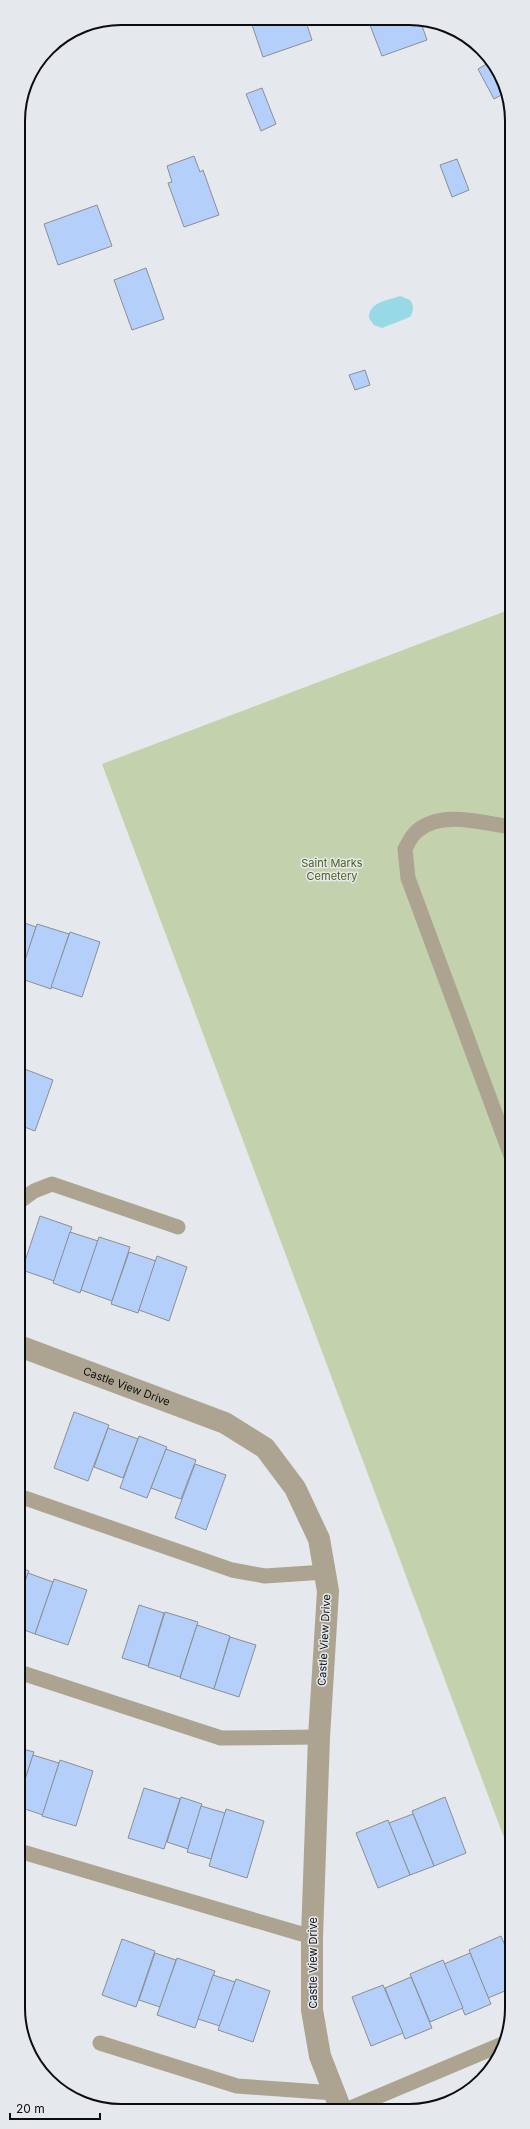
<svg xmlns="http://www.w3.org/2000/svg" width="530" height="2129" font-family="Inter,sans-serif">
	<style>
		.green { fill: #c3d1ad }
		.water { fill: #97d9e4 }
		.building { fill: #b3cffa; stroke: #8c8f93 }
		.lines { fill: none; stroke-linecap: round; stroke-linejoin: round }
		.service { stroke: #aca490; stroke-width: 15 }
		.minor { stroke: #aca490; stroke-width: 22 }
		.labels { text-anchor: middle; stroke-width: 3; stroke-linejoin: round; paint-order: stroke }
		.park-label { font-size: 11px; fill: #4c611b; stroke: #e5e8ec }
		.street-label { font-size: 11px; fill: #0c0d0e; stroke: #e5e8ec }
		.rim { fill: none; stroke: #0c0d0e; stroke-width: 2 }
	</style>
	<rect width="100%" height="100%" fill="#e5e8ec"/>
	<!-- green -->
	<path class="green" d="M511,609L512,1859L102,764Z"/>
	<!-- water -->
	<path class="water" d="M400,296L410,300C414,306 414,310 410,317L382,328L374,325L369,318C368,302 389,300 400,296Z"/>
	<!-- building -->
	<g class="building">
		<path d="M250,19H305L312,40L263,57Z"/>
		<path d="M368,20H420L427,40L382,56Z"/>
		<path d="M490,62L505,93L494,99L478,69Z"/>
		<path d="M262,88L276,124L261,131L246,94Z"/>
		<path d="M194,156L200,172L203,170L219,215L184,227L168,183L172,182L167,166Z"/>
		<path d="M457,159L469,190L452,197L440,165Z"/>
		<path d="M97,205L112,246L58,265L44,224Z"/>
		<path d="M146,268L164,319L132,330L114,280Z"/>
		<path d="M365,370L370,385L355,390L349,375Z"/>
		<path d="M19,921L36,927L19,980Z"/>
		<path d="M37,924L69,934L51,989L19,978Z"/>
		<path d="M70,932L100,942L82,997L51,987Z"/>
		<path d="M19,1064L23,1066L19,1077Z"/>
		<path d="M22,1068L53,1080L35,1131L19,1125V1077Z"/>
		<path d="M40,1216L72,1227L54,1281L22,1270Z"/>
		<path d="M70,1232L98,1241L80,1293L53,1283Z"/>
		<path d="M99,1237L130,1247L112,1301L81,1290Z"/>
		<path d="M129,1252L156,1261L138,1313L111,1304Z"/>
		<path d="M157,1256L187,1267L169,1321L139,1310Z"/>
		<path d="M19,1393L25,1395L19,1412Z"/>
		<path d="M74,1412L109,1425L88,1481L54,1468Z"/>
		<path d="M108,1428L138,1439L123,1478L94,1467Z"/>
		<path d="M139,1436L167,1447L147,1498L120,1488Z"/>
		<path d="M166,1449L196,1460L181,1499L151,1488Z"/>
		<path d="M195,1464L226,1475L206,1530L175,1518Z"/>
		<path d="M19,1567L29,1571L19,1599Z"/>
		<path d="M28,1573L53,1582L35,1634L19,1628V1599Z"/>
		<path d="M54,1579L87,1590L68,1645L35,1634Z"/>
		<path d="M139,1605L164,1613L148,1666L122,1658Z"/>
		<path d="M165,1612L198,1622L180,1677L148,1667Z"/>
		<path d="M197,1625L230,1636L214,1689L180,1678Z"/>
		<path d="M230,1637L256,1645L239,1697L214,1689Z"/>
		<path d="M19,1748L34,1752L19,1798Z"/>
		<path d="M33,1755L59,1763L43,1815L19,1807V1798Z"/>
		<path d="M60,1760L93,1771L76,1826L42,1816Z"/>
		<path d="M144,1788L180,1799L164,1849L128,1838Z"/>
		<path d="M181,1797L202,1804L188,1849L167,1842Z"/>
		<path d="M445,1797L466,1853L434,1866L412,1811Z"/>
		<path d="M201,1806L225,1813L211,1859L187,1852Z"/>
		<path d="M226,1809L264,1821L247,1878L209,1866Z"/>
		<path d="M413,1814L434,1866L410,1875L389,1823Z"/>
		<path d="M388,1820L410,1875L378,1888L356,1833Z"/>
		<path d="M501,1936L512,1962V1988L488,1998L469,1950Z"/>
		<path d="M122,1939L155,1951L136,2007L102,1995Z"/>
		<path d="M155,1953L176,1960L160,2007L139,2000Z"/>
		<path d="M470,1953L491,2004L465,2015L444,1964Z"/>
		<path d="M177,1958L215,1971L195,2028L157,2015Z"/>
		<path d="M443,1960L463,2008L430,2022L410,1974Z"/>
		<path d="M213,1975L235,1982L220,2026L198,2019Z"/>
		<path d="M411,1977L432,2028L405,2039L385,1988Z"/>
		<path d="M236,1979L270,1991L253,2042L218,2030Z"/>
		<path d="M383,1985L403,2033L371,2046L352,1997Z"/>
	</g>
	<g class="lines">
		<!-- service -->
		<g class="service">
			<path d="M511,827C482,823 442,810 417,831C412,835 408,843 405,849L408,878L511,1156"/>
			<path d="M19,1202L34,1191L52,1184L178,1227"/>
			<path d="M19,1496L232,1570L265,1576L325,1572"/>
			<path d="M19,1672L221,1738L319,1737"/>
			<path d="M19,1851L312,1937"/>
			<path d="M100,2043L237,2086L335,2093"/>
			<path d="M346,2110L505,2043"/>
		</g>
		<!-- minor -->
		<path class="minor" id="s1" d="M19,1346L225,1423L265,1448L295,1488L319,1539L328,1591L319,1737L312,1937V2010L320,2056L341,2110"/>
	</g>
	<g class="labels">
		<!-- park labels -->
		<g class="park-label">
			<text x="332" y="867">Saint Marks<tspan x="332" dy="13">Cemetery</tspan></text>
		</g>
		<!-- street labels -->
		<g class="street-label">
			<text dy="4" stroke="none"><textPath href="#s1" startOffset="115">Castle View Drive</textPath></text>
			<text transform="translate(324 1640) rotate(-87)" y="4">Castle View Drive</text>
			<text transform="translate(313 1963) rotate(-90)" y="4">Castle View Drive</text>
		</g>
	</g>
	<!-- crop -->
	<path d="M0 0H530V2129H0ZM121 25H409A96 96 0 0 1 505 121V2008A96 96 0 0 1 409 2104H121A96 96 0 0 1 25 2008V121A96 96 0 0 1 121 25Z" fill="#e5e8ec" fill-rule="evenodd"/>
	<path class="rim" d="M121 25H409A96 96 0 0 1 505 121V2008A96 96 0 0 1 409 2104H121A96 96 0 0 1 25 2008V121A96 96 0 0 1 121 25Z"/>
	<!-- scale -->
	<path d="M10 2113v6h90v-6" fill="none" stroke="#0c0d0e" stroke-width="2"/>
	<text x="16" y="2113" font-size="12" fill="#0c0d0e" stroke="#e5e8ec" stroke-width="3" paint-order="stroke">20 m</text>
</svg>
